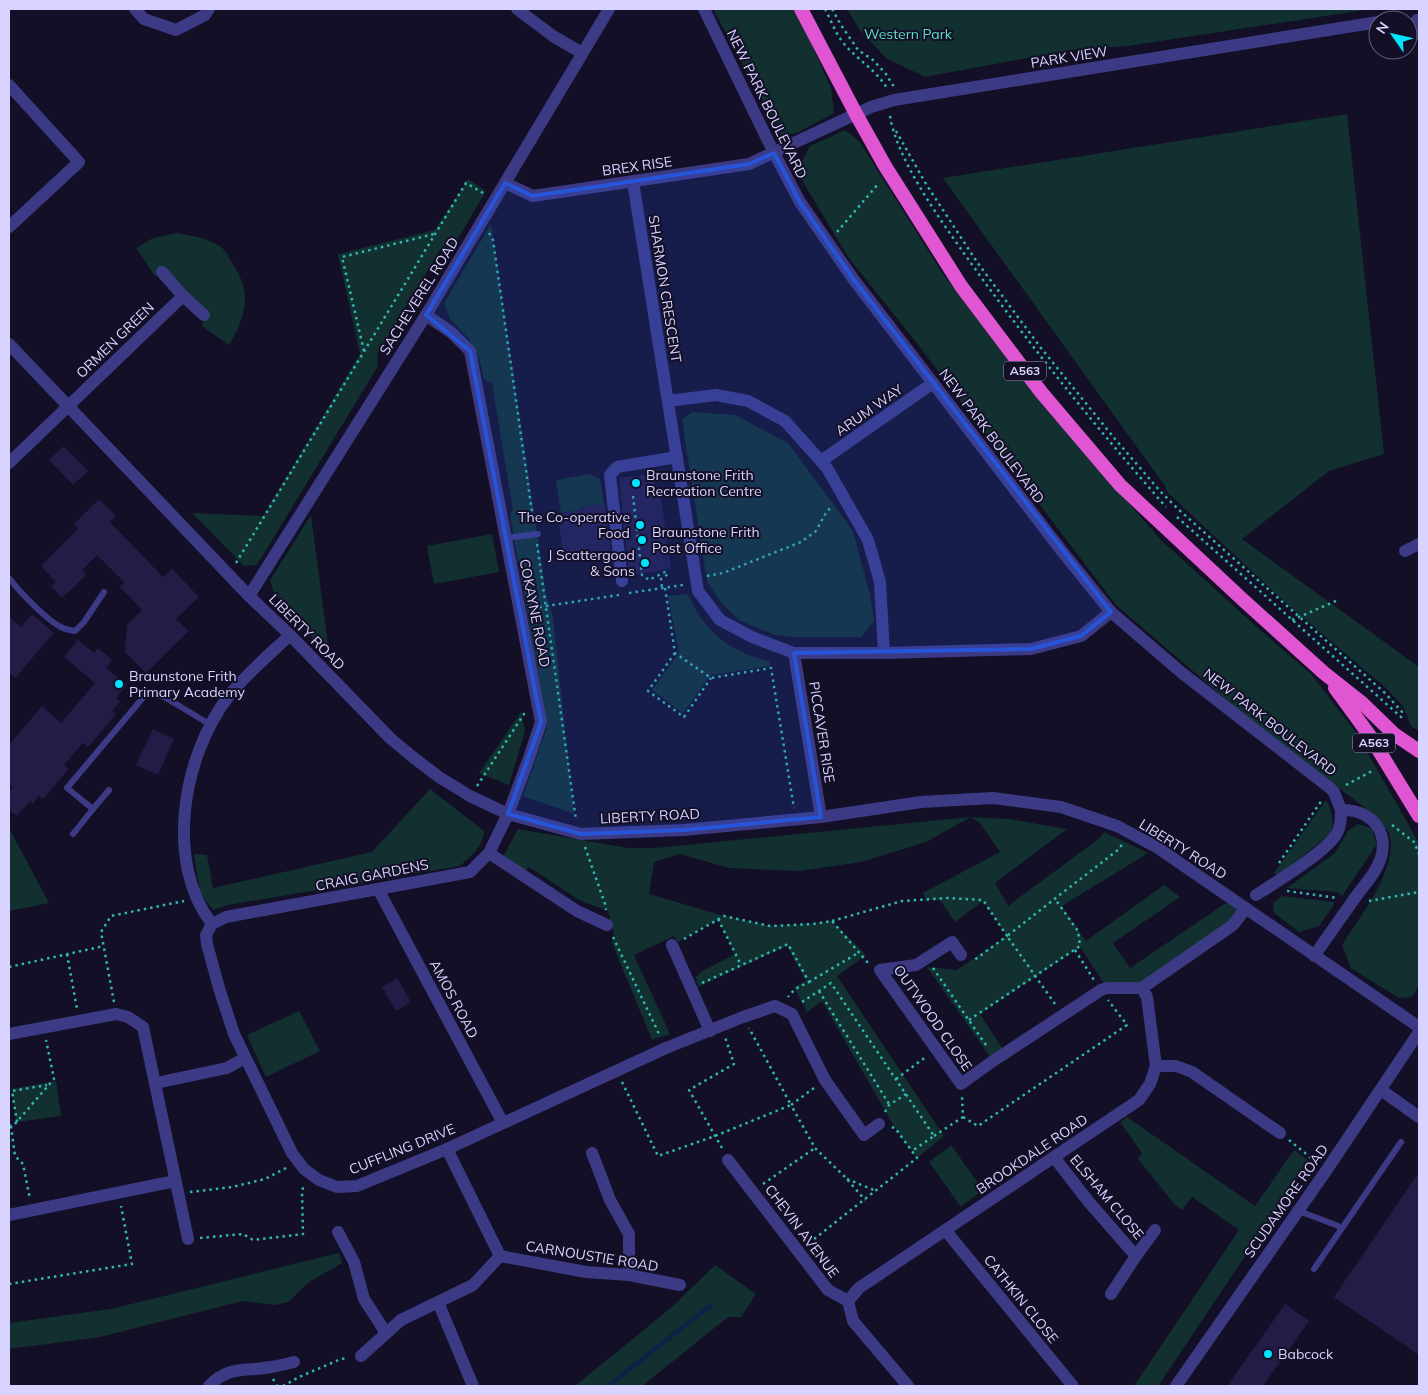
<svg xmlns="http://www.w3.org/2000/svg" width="1428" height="1395" font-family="Mulish,sans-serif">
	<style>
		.green { fill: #12302f }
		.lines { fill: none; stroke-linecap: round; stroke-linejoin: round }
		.stream { stroke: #0c2248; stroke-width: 4.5 }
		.building { fill: #241b47 }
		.path { stroke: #2fb8b0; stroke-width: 2.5; stroke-dasharray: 2.5 4; stroke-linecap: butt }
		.service { stroke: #3d3a85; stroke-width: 6 }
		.minor { stroke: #3d3a85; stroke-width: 12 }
		.tertiary { stroke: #3d3a85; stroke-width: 12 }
		.trunk { stroke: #e055d1; stroke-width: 14 }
		.marked { fill: #2655da; fill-opacity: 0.2; stroke: #2655da; stroke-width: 4; stroke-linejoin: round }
		.poi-dot { fill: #00e5ff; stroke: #130f26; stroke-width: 2 }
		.labels { text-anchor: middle; stroke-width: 4; stroke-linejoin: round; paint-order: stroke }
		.shield { fill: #130f26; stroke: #9e99be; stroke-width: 1 }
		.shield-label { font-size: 12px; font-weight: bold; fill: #d9d4ff }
		.park-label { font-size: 14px; fill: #5fe0c0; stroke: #130f26 }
		.street-label { font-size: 14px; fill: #d9d4ff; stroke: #130f26 }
		.poi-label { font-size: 14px; fill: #d9d4ff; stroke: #130f26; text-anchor: start }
	</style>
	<rect width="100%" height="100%" fill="#130f26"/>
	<!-- green -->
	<g class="green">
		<path d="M713,9H796L831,88L834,113L795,134L781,135Z"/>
		<path d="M847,9H1371L1128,46L1070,50L925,77L886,58L859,29Z"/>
		<path d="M1347,114L1384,454L1329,471L1242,539L1419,667V731L1411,726L1403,706L1386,688L1288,605L1167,492L1165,486L943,178Z"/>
		<path d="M845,130L859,141L943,274L1050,413L1161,540L1258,628L1311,674L1355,731L1419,843V985L1412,997L1399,998L1351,968L1342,945C1360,916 1397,870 1390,836C1388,828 1378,820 1373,814L1244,715L1116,605L916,342L848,257L797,172L810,146Z"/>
		<path d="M468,179L486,191L453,247L440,250L377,355L378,366L257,565L244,566L192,513L263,516L360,354L338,254L435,230Z"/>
		<path d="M491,224L546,594L553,617L574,814L523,796L547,728L510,515L513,510L492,383L484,379L479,358L469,339L450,319L444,303Z"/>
		<path d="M177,233C193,236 208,238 221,247C226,251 229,258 232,263C253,293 246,315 229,345L202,326L204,315L163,272L155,276L136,248L153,238Z"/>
		<path d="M692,412L735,415L788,443L853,531L870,595L874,621L861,637H792L775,635L739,620L721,602L707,582L682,420Z"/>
		<path d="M589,474L600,479L604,506L596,505L580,507V510L561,513L556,480Z"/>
		<path d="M311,515L328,645L321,648L274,593L270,580Z"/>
		<path d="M492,534L499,572L434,584L427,546Z"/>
		<path d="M688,594C704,632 730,652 769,661L770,666L711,675L683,713L652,690L679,653L668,596Z"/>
		<path d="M521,712L525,731L509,785L479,773Z"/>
		<path d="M430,789L484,831C483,847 471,856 460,866L228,905L213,910L200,893L194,854L207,855L213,888L372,852Z"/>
		<path d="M1326,800C1332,810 1335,822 1330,834L1278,876L1274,873Z"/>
		<path d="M971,817L1009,819L1067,829L995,883L1008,906L1101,837L1104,832L1148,853L1062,906L1086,941L1164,885L1180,897L1113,943L1130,968L1229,901L1246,908L1142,988H1107L1080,947L980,1014L1006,1054L993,1061L927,967L957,970L1007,936L983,901L955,922L940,900H926L923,893L1000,852L980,823L971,817L926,842L861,862L799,871L729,868L680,854L654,862L649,894L724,916L770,926L813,924L832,921L866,955L837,976L944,1136L917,1158L895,1128L822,1001L807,1012L794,987L806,981L787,946L698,987L696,977L701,972L735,954L718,919L678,942L674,936L634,955L670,1034L652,1040L612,943L614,935L608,911L579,900L529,867L524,872L503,857L518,829L628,848H656Z"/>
		<path d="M1358,824L1371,828L1377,844L1342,896L1337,892L1287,888L1335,853L1348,831Z"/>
		<path d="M9,828L49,903L9,911Z"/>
		<path d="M1282,896L1334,902L1333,906L1319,926L1299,932L1274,913L1273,903Z"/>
		<path d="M299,1011L320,1051L266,1077L247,1035Z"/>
		<path d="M56,1081L61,1116L17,1122L11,1089Z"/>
		<path d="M1127,1117L1255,1206L1294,1150L1309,1161L1158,1386H1134L1239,1230L1192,1197L1182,1210L1175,1205L1138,1159L1142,1153L1120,1122Z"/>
		<path d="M951,1145L983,1190L961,1207L929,1162Z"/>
		<path d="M339,1253L342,1263L309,1282L288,1302L275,1305L243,1301L100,1337L9,1349V1323L111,1309Z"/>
		<path d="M715,1265L756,1294L741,1317H728L642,1386H575L673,1306Z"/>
	</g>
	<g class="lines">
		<!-- stream -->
		<path class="stream" d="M608,1386L711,1305"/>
	</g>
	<!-- building -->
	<g class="building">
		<path d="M64,446L88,471L73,485L49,460Z"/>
		<path d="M653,474L656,492H660L671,569L629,575L619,478Z"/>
		<path d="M99,499L116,516L110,522L163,577L172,569L199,597L176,619L189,631L146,673L125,652L127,625L142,610L120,587L124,582L97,555L82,570L86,575L62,598L51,586L56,582L41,566L78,529L74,524Z"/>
		<path d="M605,504L611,554L572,561L571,555L564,556L559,526L563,525L561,513L580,510V507Z"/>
		<path d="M32,614L54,633L15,678L9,672V616L21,627Z"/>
		<path d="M78,640L94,653L98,648L112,660L106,668L127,685L116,698L120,701L112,711L116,714L88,747L83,743L64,765L69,769L43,799L39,796L33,804L30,801L17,816L9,810V792L13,787L9,783V745L42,706L61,723L95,683L64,657Z"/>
		<path d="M153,729L174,739L158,775L136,765Z"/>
		<path d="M397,978L411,1002L396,1011L382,987Z"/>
		<path d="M1419,1172V1355L1334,1297Z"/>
		<path d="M1285,1304L1309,1321L1263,1386H1227Z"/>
	</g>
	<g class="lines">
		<!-- path -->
		<g class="path">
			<path d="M825,9C830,18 834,29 839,37C853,58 876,68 888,90"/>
			<path d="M832,9L841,25L858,50L873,60L886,74L894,87"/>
			<path d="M890,116C897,159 937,215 963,252C1026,341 1094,425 1166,507"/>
			<path d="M896,131L926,184L977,262L1041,348L1115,439L1160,491L1178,509L1386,694L1402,712L1401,717"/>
			<path d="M837,232L879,183"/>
			<path d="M489,233L493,240L534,526"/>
			<path d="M364,351L342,257L434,234"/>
			<path d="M633,496L642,575L649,580L665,572L668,574L661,579L662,588"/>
			<path d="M1177,517L1401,717L1402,721"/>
			<path d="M537,544L576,820"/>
			<path d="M236,563L466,183L483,193"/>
			<path d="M707,576L723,573L801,542L816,531L827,511L833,506"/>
			<path d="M665,588L675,653L711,678L771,668L794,808"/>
			<path d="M629,593L683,585"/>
			<path d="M533,608L619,595"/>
			<path d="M1292,620L1336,601"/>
			<path d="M675,653L648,691L684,717L711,678"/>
			<path d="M1346,785L1374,770"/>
			<path d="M477,786L526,711"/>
			<path d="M1392,825L1414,842L1419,854"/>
			<path d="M585,847L605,904L606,910"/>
			<path d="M1279,863L1322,800"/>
			<path d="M1287,891L1338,898"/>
			<path d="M1369,901L1419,892"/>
			<path d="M718,919L741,965"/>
			<path d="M832,921L902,901L948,898L983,900L1007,936L973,961"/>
			<path d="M613,937L660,1036"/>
			<path d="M684,939L724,916L770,926L813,924L832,921L868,963"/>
			<path d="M1075,950L1094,980"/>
			<path d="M67,954L77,1009"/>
			<path d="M9,967L104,946"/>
			<path d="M933,968L988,1048"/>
			<path d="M809,982L858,953"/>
			<path d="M702,983L788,944L809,982L795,989L788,997"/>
			<path d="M819,991L889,1104"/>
			<path d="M114,1002L101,932L111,916L184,901"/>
			<path d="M802,1002L831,983L934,1136L912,1151"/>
			<path d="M1055,1004L1007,936L1119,849L1123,843"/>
			<path d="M969,1020L1080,946L1078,931L1055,899"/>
			<path d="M896,1079L927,1056"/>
			<path d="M622,1082L658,1156L715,1136L791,1105L749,1028"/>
			<path d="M814,1088L791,1105L815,1148L846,1178L865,1200"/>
			<path d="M885,1112L889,1105L906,1094"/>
			<path d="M963,1117L978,1126L1127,1025L1108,1000"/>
			<path d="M17,1122L12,1091L47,1085"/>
			<path d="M9,1126L14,1125L54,1079L46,1040"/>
			<path d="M11,1126L15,1156L23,1164L30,1199"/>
			<path d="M934,1136L963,1117L962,1096"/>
			<path d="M1289,1140L1316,1162"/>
			<path d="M722,1148L689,1090L734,1064L725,1037"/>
			<path d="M847,1179L876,1191"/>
			<path d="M763,1184L815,1148"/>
			<path d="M190,1192L232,1187L265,1179L288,1167"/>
			<path d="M200,1238L243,1234L253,1240L303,1234L302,1192L304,1184"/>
			<path d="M809,1243L917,1158L895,1128L891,1127"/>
			<path d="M9,1284L132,1264L121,1206"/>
			<path d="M273,1379L277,1386"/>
			<path d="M283,1386L299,1377L341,1359L348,1358"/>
		</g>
		<!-- service -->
		<g class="service">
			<path d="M506,538L538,534"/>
			<path d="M9,578C19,591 48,622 63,628C67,630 71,630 75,631L84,622L104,592"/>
			<path d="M93,809L109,790"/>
			<path d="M73,834L93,809L67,788L146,694L153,693L166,698L211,725"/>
			<path d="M1299,1211L1341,1227"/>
			<path d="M1314,1269L1401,1142"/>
		</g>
		<!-- minor -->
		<g class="minor">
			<path d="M135,9L144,19L176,30L205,15L209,9"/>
			<path d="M517,9L553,36L582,53"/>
			<path d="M704,9L774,153L800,202L854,280L1061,550L1111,612L1182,673L1330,788L1334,792L1341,810C1374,809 1393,836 1377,867C1372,877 1364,886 1357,895C1343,915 1328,936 1314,956"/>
			<path d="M1417,20L1419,34"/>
			<path d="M9,85L79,162L9,227"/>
			<path d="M633,182L698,591L720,620L752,637L794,653H884L1031,649L1081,636L1111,612"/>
			<path d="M505,183L533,196L749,164L871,107L894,100L1378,22"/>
			<path d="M162,272L183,296L204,315"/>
			<path d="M426,315L452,333L470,351L541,722L529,758L508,814L489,853L470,872L226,917L212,924L206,935L207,944L219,988L234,1034L292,1153L304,1169L319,1180L337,1187L357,1186L447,1149L666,1048L743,1017L775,1006L792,1014L825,1080L864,1135L879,1124"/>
			<path d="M668,401L716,395L748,401L785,421L827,468L868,540L880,582L884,653"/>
			<path d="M821,461L933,383"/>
			<path d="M9,463L183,296"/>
			<path d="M1405,551L1419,544"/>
			<path d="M622,581L610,475L617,467L677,457"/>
			<path d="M249,596L426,315L609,9"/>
			<path d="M794,653L821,817"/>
			<path d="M489,853L577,911L607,925"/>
			<path d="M378,889L503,1123"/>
			<path d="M1256,895C1275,883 1328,851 1337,833C1341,826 1341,818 1341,810"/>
			<path d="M212,924C164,862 183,756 228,697C246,674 269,655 290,635"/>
			<path d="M672,945L710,1031"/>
			<path d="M961,955L952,942L916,965L880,970L961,1084L993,1061L1101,990L1107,988H1142L1233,925L1246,908"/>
			<path d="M9,1034L116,1014L128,1017L143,1027L188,1239"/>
			<path d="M1156,1066H1176L1192,1072L1280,1133"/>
			<path d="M156,1083L227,1068L245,1058"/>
			<path d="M1381,1090L1419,1117"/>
			<path d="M447,1149L500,1256L586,1272L629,1275L680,1285"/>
			<path d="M592,1153L610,1200L629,1234V1275"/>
			<path d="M1054,1157L1088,1201L1136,1256L1111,1294"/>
			<path d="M728,1160L828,1290L848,1301L853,1321L908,1386"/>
			<path d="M9,1215L175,1181"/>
			<path d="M946,1231L1073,1386"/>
			<path d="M338,1232L354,1262L364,1299L386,1333"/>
			<path d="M1136,1256L1155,1230"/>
			<path d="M848,1301L859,1288L1139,1100L1150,1084L1156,1066L1147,997L1142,988"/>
			<path d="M438,1302L473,1386"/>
			<path d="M361,1356L401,1320L473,1285L500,1256"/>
			<path d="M209,1386C229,1365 245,1372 271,1367C278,1366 286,1364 294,1362"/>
		</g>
		<!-- tertiary -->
		<g class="tertiary">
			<path d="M9,344L249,596L290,635L390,738L414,758L439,777L470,796L508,814L581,834L684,830L821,817L921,802L993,798L1061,807L1117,826L1158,848L1419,1027"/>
			<path d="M1176,1386L1326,1171L1419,1032"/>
		</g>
		<!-- trunk -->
		<g class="trunk">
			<path d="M801,9L856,114L885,166L961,286L1041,392L1120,485L1242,599L1324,673L1362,703L1394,734L1419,751"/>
			<path d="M1335,688L1370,736L1419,816"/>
		</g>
	</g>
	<!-- marked area -->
	<path class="marked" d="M774,153L800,202L854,280L1111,612L1081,636L1031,649L794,653L821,817L684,830L581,834L508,814L541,722L470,351L426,315L505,183L533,196L749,164Z"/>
	<!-- markers -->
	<g class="poi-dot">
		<circle cx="636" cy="483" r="5"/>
		<circle cx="640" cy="525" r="5"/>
		<circle cx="642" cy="540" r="5"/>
		<circle cx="645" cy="563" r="5"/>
		<circle cx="119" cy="684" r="5"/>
		<circle cx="1268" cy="1354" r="5"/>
	</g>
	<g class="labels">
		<!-- shield labels -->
		<g class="shield">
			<rect x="1004" y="361.5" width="42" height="19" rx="4"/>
			<rect x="1353" y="733.5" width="42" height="19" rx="4"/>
		</g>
		<g class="shield-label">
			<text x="1025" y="375">A563</text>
			<text x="1374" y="747">A563</text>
		</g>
		<!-- park labels -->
		<g class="park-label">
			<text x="908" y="39">Western Park</text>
		</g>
		<!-- street labels -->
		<g class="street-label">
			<text transform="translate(1069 57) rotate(-9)" y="5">PARK VIEW</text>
			<text transform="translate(767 104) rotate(64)" y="5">NEW PARK BOULEVARD</text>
			<text transform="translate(637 166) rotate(-8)" y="5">BREX RISE</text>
			<text transform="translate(665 289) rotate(81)" y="5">SHARMON CRESCENT</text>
			<text transform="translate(419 296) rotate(-58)" y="5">SACHEVEREL ROAD</text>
			<text transform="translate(115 340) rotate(-44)" y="5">ORMEN GREEN</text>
			<text transform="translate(869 410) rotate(-35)" y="5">ARUM WAY</text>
			<text transform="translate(992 436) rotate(53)" y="5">NEW PARK BOULEVARD</text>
			<text transform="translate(535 613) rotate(79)" y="5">COKAYNE ROAD</text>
			<text transform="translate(307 632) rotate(45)" y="5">LIBERTY ROAD</text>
			<text transform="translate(1270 722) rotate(38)" y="5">NEW PARK BOULEVARD</text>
			<text transform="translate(822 732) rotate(81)" y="5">PICCAVER RISE</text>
			<text transform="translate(650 816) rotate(-3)" y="5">LIBERTY ROAD</text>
			<text transform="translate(1183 849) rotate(32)" y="5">LIBERTY ROAD</text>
			<text transform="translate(372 875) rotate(-11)" y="5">CRAIG GARDENS</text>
			<text transform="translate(454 999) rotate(62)" y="5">AMOS ROAD</text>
			<text transform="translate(933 1018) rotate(55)" y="5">OUTWOOD CLOSE</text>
			<text transform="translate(402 1149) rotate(-22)" y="5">CUFFLING DRIVE</text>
			<text transform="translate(1032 1154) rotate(-34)" y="5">BROOKDALE ROAD</text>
			<text transform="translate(1107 1197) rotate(50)" y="5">ELSHAM CLOSE</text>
			<text transform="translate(1286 1201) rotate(-55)" y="5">SCUDAMORE ROAD</text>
			<text transform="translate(802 1231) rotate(53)" y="5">CHEVIN AVENUE</text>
			<text transform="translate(592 1256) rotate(9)" y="5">CARNOUSTIE ROAD</text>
			<text transform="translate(1021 1299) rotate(51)" y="5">CATHKIN CLOSE</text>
		</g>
		<!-- poi labels -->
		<g class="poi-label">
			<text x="646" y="480">Braunstone Frith<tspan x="646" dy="16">Recreation Centre</tspan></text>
			<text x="630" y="522" text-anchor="end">The Co-operative<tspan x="630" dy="16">Food</tspan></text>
			<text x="652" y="537">Braunstone Frith<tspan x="652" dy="16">Post Office</tspan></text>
			<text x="635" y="560" text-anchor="end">J Scattergood<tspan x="635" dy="16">&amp; Sons</tspan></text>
			<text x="129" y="681">Braunstone Frith<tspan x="129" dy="16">Primary Academy</tspan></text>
			<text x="1278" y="1359">Babcock</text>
		</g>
	</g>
	<!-- border -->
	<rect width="1428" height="1395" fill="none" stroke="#d9d4ff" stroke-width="20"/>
	<!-- north arrow -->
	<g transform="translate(1393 35) rotate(304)"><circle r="24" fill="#130f26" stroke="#625e7d"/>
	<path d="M0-4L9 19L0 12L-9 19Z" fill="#00e5ff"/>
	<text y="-8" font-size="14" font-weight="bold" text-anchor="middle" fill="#d9d4ff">N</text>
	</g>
</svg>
